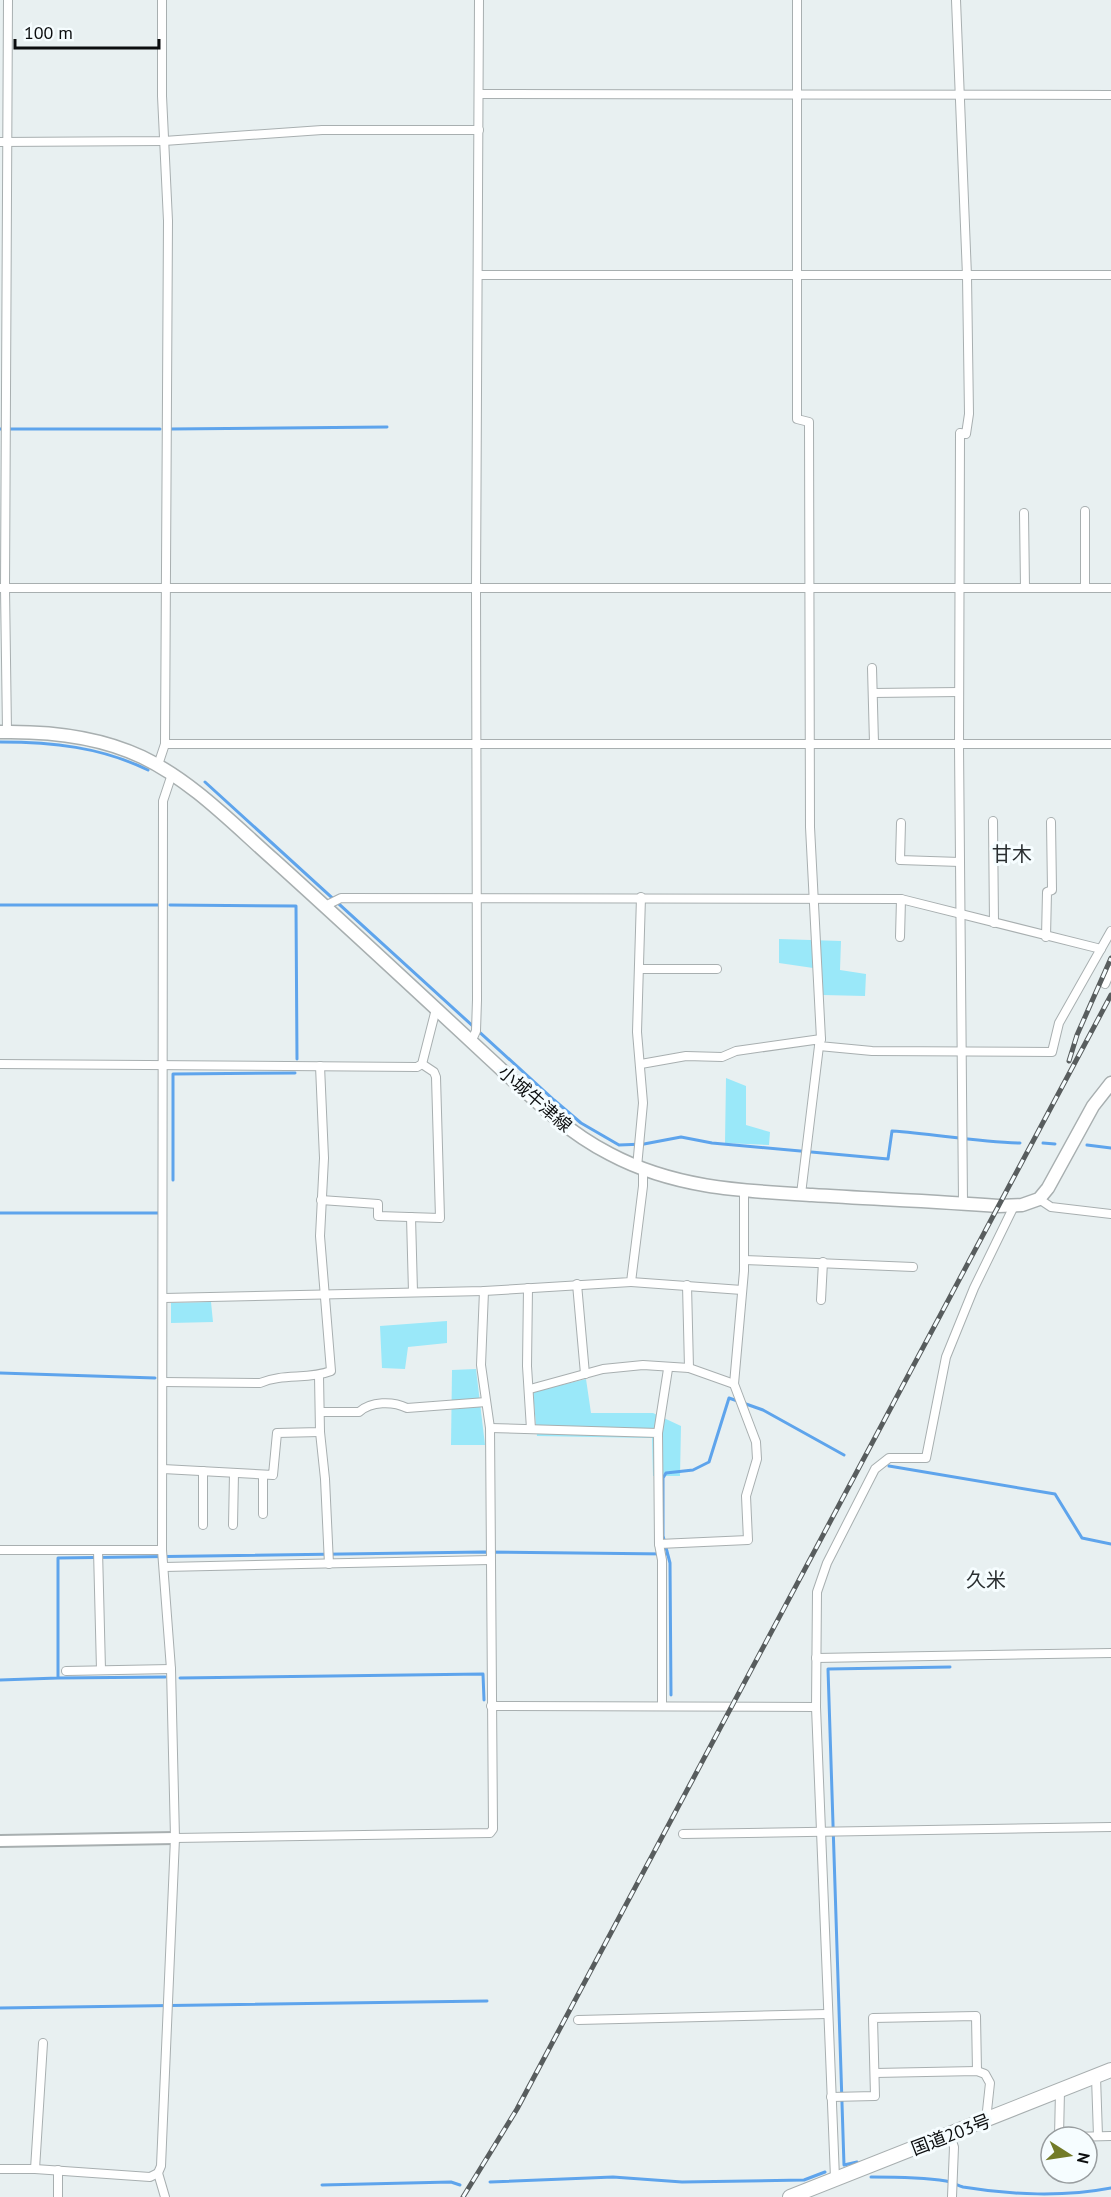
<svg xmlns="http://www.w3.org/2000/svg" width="1111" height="2197" font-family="'PT Sans','Noto Sans JP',sans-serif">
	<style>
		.green { fill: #9ae8f9 }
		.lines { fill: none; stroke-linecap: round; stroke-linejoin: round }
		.stream { stroke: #5ea4ec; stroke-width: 3 }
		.street-casing { stroke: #a8afb0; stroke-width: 10 }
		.secondary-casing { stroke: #a8afb0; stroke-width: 14 }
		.primary-casing { stroke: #a8afb0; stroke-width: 15 }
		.highway-casing { stroke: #a8afb0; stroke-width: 16 }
		.street { stroke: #fff; stroke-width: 8 }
		.secondary { stroke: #fff; stroke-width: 10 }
		.primary { stroke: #fff; stroke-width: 12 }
		.highway { stroke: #fff; stroke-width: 14 }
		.rail-casing { stroke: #585d5e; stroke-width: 5 }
		.rail { stroke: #f6fdff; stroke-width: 3; stroke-dasharray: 9; stroke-linecap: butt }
		.labels { text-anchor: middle; stroke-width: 6; stroke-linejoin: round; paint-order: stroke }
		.street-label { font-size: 18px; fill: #0b0d0e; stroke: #f6fdff }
		.neighbourhood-label { font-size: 20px; fill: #2a2f31; stroke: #f6fdff }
	</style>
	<rect width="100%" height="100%" fill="#e8f0f1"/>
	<!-- green -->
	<g class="green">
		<path d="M779,939L841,941L840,970L866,974L865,996L823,995L820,969L779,963Z"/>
		<path d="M726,1078L746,1086V1125L770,1132L769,1145L725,1143Z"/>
		<path d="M211,1302L213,1322L171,1323V1303Z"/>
		<path d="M447,1321V1343L408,1347L405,1369L382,1368L380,1326Z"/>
		<path d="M476,1369L485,1445H451L452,1370Z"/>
		<path d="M586,1379L591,1413H653L681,1426L680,1476H653L652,1438L537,1436L533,1392Z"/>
	</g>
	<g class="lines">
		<!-- stream -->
		<g class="stream">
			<path d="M0,429H2"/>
			<path d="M10,429H160"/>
			<path d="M170,429L387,427"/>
			<path d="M0,742C52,742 101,747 148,770"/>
			<path d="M205,782L554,1100L581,1123L619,1145L644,1144L681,1137L712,1143L888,1159L892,1131C935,1134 977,1142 1020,1143"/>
			<path d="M0,905H158"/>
			<path d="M170,905L296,906L297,1059"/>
			<path d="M1043,1143L1055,1144"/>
			<path d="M1087,1145L1111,1148"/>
			<path d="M173,1180V1074L295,1073"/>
			<path d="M0,1213H159"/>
			<path d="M0,1373L155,1378"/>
			<path d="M889,1466L1055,1494L1082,1538L1111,1544"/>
			<path d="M59,1678L165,1677"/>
			<path d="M180,1678L483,1674L484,1700"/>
			<path d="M0,1680L58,1678V1558L483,1552L667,1554"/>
			<path d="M671,1695L670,1563L663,1536V1478L666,1473L693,1470L709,1462L729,1398L763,1410L844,1455"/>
			<path d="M0,2008L487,2001"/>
			<path d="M857,2162L844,2165L828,1669L950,1667"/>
			<path d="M871,2177C896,2177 921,2177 946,2181C952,2182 957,2185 963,2187C1010,2195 1065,2197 1111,2188"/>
			<path d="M490,2182L613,2177L682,2182L804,2180L825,2172"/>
			<path d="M322,2185L451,2182L460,2185"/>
		</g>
		<defs>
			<g id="street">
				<path d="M797,0V419L809,422L810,827L821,1039"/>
				<path d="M956,0L967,276L969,414L966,434L960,433L959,746L963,1203"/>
				<path d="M479,94L1111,95"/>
				<path d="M0,142L164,141L322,130H479"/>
				<path d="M479,275H1111"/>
				<path d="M1085,511V588"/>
				<path d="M1024,513L1025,588"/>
				<path d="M0,588H1111"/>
				<path d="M872,668L874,743"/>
				<path d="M873,693L959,692"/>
				<path d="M7,732L5,588L8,0"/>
				<path d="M165,744H1111"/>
				<path d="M158,765L165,744L168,221L162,96V0"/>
				<path d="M993,821L994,923"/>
				<path d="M901,823L900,860L960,862"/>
				<path d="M325,906L341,898L901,899L1101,949"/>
				<path d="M900,937L901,899"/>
				<path d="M1046,937L1047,892L1052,890L1051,822"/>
				<path d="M639,969H717"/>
				<path d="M1105,984L1111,970"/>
				<path d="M471,1042L476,1031L477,1000L476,589L479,0"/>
				<path d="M0,1064L417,1067L422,1064L436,1009"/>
				<path d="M641,1064L686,1056L722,1057L736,1051L821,1039L819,1046L872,1051L1052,1052L1059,1023L1111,931"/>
				<path d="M637,1167L643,1103L637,1032L641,897"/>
				<path d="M801,1194L819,1046"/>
				<path d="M1039,1199L1051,1207L1111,1214"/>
				<path d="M321,1200L378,1204V1216L440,1218L436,1077L434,1072L422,1064"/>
				<path d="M411,1217L413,1292"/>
				<path d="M744,1260L913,1267"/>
				<path d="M631,1282L742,1290"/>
				<path d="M577,1284L585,1374"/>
				<path d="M687,1285L689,1368"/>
				<path d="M528,1288L527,1366L531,1429"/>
				<path d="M164,1298L484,1291L631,1282L643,1186V1169"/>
				<path d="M821,1300L823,1262"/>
				<path d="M163,1382L260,1383C283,1373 308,1380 331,1371L320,1236L324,1158L320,1066"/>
				<path d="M530,1389L603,1369L643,1365L689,1368L734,1384"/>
				<path d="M320,1412H359C371,1401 393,1401 407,1408L486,1402"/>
				<path d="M490,1428L658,1433L659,1544L662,1560V1706"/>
				<path d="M320,1432L325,1479L329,1564"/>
				<path d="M658,1433L668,1369"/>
				<path d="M163,1469L273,1475L277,1433L320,1432L319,1376"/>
				<path d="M263,1475V1514"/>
				<path d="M203,1525V1471"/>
				<path d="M233,1525L234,1473"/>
				<path d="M659,1544L748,1540L746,1496L757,1459L756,1442L734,1384L744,1271V1191"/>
				<path d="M0,1550H162"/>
				<path d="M98,1550L101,1670"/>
				<path d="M164,1567L490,1560"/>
				<path d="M816,1658L1111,1653"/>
				<path d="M66,1671L171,1669"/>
				<path d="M491,1706L816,1707"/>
				<path d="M683,1834L1111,1827"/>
				<path d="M175,1838L490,1833L493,1829L490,1428L481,1365L484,1291"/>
				<path d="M578,2020L827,2014"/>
				<path d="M875,2073L977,2071L985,2074L990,2083L986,2120"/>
				<path d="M1096,2077L1098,2136"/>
				<path d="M831,2097L875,2096L873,2018L976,2016L977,2071"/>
				<path d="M950,2136L954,2147L952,2197"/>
				<path d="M1059,2137L1060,2091"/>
				<path d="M1071,2137L1111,2136"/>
				<path d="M0,2169H35L150,2177L158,2173"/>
				<path d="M35,2169L43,2043"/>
				<path d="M58,2170V2197"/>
				<path d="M835,2178L816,1707L817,1592L827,1563L875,1469L889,1458H926L946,1357L974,1288L1014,1206"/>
				<path d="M165,2197L158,2173L161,2166L175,1838L171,1669L162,1550L163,801L172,774"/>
			</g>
			<path id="secondary" d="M0,1841L175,1838"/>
			<path id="primary" d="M0,732C48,731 98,736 142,757C192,781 232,823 274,860C346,925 417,991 488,1057C526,1092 563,1130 610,1154C674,1188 741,1191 812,1195C874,1199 936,1201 998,1206L1022,1205L1039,1199L1048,1188L1093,1106L1111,1083"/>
			<path id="highway" d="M790,2197L1111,2070"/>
		</defs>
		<!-- street casing -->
		<use href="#street" class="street-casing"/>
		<!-- secondary casing -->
		<use href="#secondary" class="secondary-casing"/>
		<!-- primary casing -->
		<use href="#primary" class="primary-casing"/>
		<!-- highway casing -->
		<use href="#highway" class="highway-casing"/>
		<!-- street -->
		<use href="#street" class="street"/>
		<!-- secondary -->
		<use href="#secondary" class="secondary"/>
		<!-- primary -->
		<use href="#primary" class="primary"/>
		<!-- highway -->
		<use href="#highway" class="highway"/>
		<defs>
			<g id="rail">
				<path d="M1069,1061L1077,1035L1111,958"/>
				<path d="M463,2197L517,2109L1111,995"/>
			</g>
		</defs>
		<!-- rail casing -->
		<use href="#rail" class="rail-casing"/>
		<!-- rail -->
		<use href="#rail" class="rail"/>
	</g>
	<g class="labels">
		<!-- street labels -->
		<g class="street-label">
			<text transform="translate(535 1099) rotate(41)" y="6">小城牛津線</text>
			<text transform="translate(951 2135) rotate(-21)" y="6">国道203号</text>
		</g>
		<!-- neighbourhood labels -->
		<g class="neighbourhood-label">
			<text x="1012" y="861">甘木</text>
			<text x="986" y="1587">久米</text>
		</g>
	</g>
	<!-- north arrow -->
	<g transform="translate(1069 2155) rotate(102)"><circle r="28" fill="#f6fdff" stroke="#989d9f" stroke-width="1.5"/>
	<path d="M0-4.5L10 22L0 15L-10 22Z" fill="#727b27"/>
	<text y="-9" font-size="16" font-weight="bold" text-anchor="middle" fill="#0b0d0e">N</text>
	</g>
	<!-- scale -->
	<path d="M15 39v9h144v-9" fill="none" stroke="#0b0d0e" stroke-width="3"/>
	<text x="24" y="39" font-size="18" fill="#0b0d0e" stroke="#f6fdff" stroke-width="4.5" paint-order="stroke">100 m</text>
</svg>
